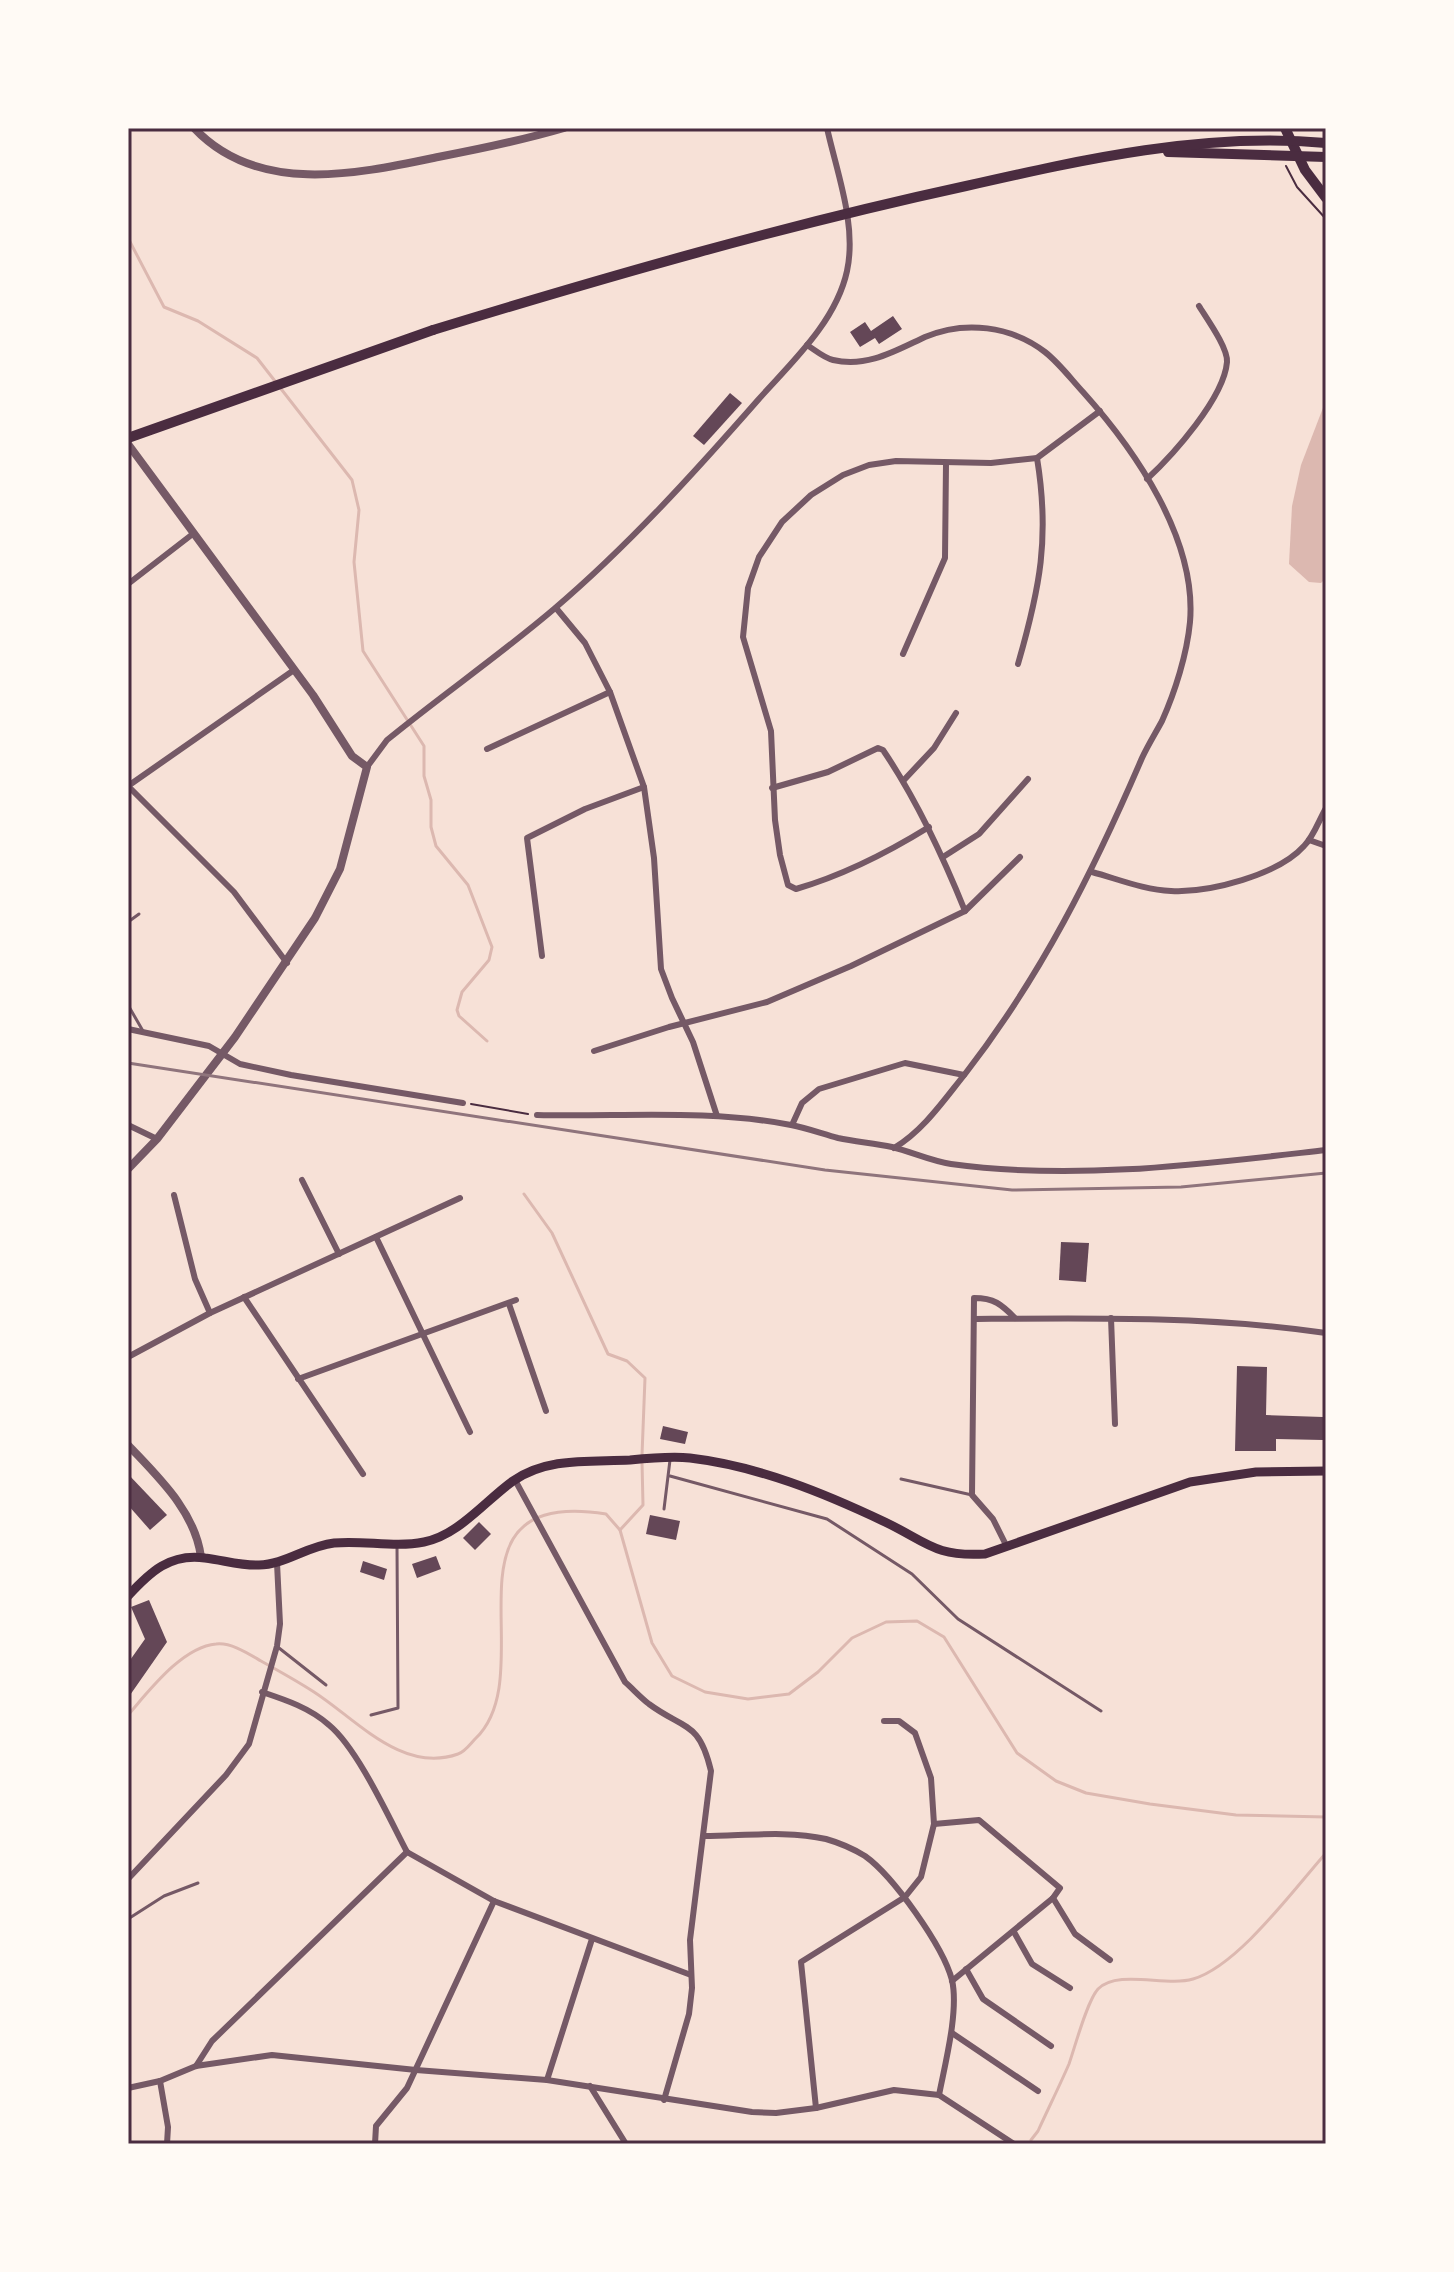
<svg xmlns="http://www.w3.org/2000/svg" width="1454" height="2272" font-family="Helvetica,sans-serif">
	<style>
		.water { fill: #dcb8b0 }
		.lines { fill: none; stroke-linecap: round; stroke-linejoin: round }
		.stream { stroke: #dcb8b0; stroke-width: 3 }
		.building { fill: #644757 }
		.path { stroke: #4a2c40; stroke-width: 2 }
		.service { stroke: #755966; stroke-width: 3 }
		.minor { stroke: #755966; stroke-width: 6 }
		.tertiary { stroke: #755966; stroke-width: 8 }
		.secondary { stroke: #4a2c40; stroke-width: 9 }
		.primary { stroke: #4a2c40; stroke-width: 10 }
		.trunk { stroke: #4a2c40; stroke-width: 10 }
		.rail { stroke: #8f747c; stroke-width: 3 }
		.neatline { fill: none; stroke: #4a2c40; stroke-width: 3 }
	</style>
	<rect width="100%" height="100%" fill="#f7e1d7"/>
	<!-- water -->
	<path class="water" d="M1326,400V578L1321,583L1309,582L1289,564L1292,506L1301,465Z"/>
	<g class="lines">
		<!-- stream -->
		<g class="stream">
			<path d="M128,136V128"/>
			<path d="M128,238L164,307L198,321L257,358L352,480L359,510L354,562L363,651L424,746V776L431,800V827L436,846L468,885L492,947L489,960L462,992L457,1010L459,1016L487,1041"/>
			<path d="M524,1194L552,1233L608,1354L627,1361L645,1378L642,1455"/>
			<path d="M620,1530L643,1505L642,1462"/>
			<path d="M128,1715C149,1691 182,1647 216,1644C231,1642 249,1654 261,1661C279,1671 297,1681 314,1692C356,1719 402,1774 458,1754C465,1752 471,1743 476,1738C545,1671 431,1487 606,1514L620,1530L652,1643L672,1676L705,1692L748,1699L789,1694L818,1672L852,1638L886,1622L917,1621L944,1637L1017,1753L1056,1781L1086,1793L1150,1804L1236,1815L1326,1817"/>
			<path d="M1031,2140L1038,2131C1048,2109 1059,2087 1069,2064C1075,2047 1087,2001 1098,1989C1118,1969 1166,1987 1193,1979C1238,1966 1294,1889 1326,1853"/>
		</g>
	</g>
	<!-- building -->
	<g class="building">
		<path d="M893,316L902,329L879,344L875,338L860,347L850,332L865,322L871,331Z"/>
		<path d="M730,393L742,403L704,445L693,436Z"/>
		<path d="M1061,1242L1089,1243L1086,1282L1059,1280Z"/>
		<path d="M1237,1366L1267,1367L1266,1415L1323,1417V1440L1276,1439V1451H1235Z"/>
		<path d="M663,1426L688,1432L685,1444L660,1439Z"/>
		<path d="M128,1474L167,1515L150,1530L128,1505Z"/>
		<path d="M650,1515L680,1521L676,1540L646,1534Z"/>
		<path d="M479,1522L491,1534L475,1550L463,1538Z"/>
		<path d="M436,1556L441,1569L417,1578L412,1564Z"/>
		<path d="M363,1561L387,1569L384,1580L360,1572Z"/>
		<path d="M149,1600L167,1642L128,1698V1663L145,1639L131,1607Z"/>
	</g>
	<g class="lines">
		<!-- path -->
		<g class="path">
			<path d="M1286,166L1297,187L1326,219"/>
			<path d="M471,1104L528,1114"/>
		</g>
		<!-- service -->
		<g class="service">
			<path d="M128,922L139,914"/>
			<path d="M128,1005L143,1031"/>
			<path d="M670,1476L827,1519L912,1574L958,1619L1101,1711"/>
			<path d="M901,1479L972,1495"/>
			<path d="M664,1509L670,1460"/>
			<path d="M279,1648L326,1685"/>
			<path d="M371,1715L398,1708L397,1546"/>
			<path d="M128,1919L164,1896L198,1883"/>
		</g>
		<!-- minor -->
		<g class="minor">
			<path d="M807,345C815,350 824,358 833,360C867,368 895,351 925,337C965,320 1011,326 1045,352C1059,363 1071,379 1083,392C1135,450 1197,539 1190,622C1187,654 1175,692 1162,721C1155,734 1148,745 1142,758C1093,872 1041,976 965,1074C944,1100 923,1131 894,1148"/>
			<path d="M1147,479C1173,455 1224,398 1227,362C1228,348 1207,319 1199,306"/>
			<path d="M128,584L194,533"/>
			<path d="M556,608L585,643L610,692L644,787L654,858L661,969L672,998L693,1042L717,1116"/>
			<path d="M903,654L945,558L946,464"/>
			<path d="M1018,664C1040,588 1050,537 1037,458"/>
			<path d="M487,749L610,692"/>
			<path d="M367,767L387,740C442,695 500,655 554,609C628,546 694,473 758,400C791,363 836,322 847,271C857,225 837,173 827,128"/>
			<path d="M904,780L934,748L956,713"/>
			<path d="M128,786L234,892L287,963"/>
			<path d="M128,786L294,670"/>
			<path d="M929,827C887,853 844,875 796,889L788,885L780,855L775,820L771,731L743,637L748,588L759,557L782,522L811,495L843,475L869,465L896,461L991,463L1037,458L1100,411"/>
			<path d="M1309,840L1326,846"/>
			<path d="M943,857L979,834L1028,779"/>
			<path d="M1092,872C1118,879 1144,890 1171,891C1209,893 1278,875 1304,846C1314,836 1319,820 1326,808"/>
			<path d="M965,911L1020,857"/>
			<path d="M542,956L527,838L585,809L644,787"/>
			<path d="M128,1029L209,1046L240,1064L291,1075L463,1103"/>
			<path d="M594,1051L669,1027L767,1002L851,966L965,911C942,854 917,800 883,750L878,748L828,772L772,788"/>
			<path d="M537,1115C621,1117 709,1109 791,1125C807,1128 823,1134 838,1138C856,1142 875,1143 892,1147C912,1152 931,1161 951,1164C1075,1181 1203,1164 1326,1150"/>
			<path d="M128,1125L157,1139"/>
			<path d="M792,1125L802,1103L819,1089L905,1063L964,1075"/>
			<path d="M302,1180L339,1254"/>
			<path d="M174,1195L195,1279L210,1313"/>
			<path d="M376,1237L470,1432"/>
			<path d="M244,1297L363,1474"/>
			<path d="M509,1304L546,1411"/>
			<path d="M1111,1318L1115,1424"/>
			<path d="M974,1319C1091,1318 1210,1316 1326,1333"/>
			<path d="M128,1357L210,1313L460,1198"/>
			<path d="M298,1379L516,1300"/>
			<path d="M515,1480L625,1682C633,1689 640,1697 649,1704C684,1730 699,1720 711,1771L690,1940L692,1988L689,2014L664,2100"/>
			<path d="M1007,1547L993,1519L972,1495L974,1298C994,1298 1001,1304 1015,1318"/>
			<path d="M262,1692C286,1700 310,1708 329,1725C358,1749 389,1818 407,1852"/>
			<path d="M934,1824L979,1820L1060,1888L1053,1898L952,1981"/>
			<path d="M704,1836C743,1836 787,1830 826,1839C840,1843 852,1848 865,1856C893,1876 943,1946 952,1980C959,2011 945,2064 939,2095"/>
			<path d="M407,1852L494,1901L691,1975"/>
			<path d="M128,1879L226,1775L249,1744L277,1646L280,1624L277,1563"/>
			<path d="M1053,1898L1075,1934L1110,1960"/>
			<path d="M1014,1932L1032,1964L1070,1988"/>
			<path d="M966,1969L983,1999L1051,2046"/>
			<path d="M952,2033L1038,2091"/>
			<path d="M196,2066L212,2041L407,1852"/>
			<path d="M547,2080L592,1939"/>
			<path d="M160,2081L168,2127L167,2144"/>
			<path d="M590,2086L626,2144"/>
			<path d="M128,2088L160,2081L196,2066L272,2055L416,2070L547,2080L752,2112L776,2113L816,2108L894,2090L939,2095L1014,2144"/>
			<path d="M816,2108L801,1962L905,1897L921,1877L934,1824L931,1778L915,1733L899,1721H884"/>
			<path d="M375,2144L376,2126L407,2088L494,1901"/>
		</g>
		<!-- tertiary -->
		<g class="tertiary">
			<path d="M194,128C258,196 357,174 438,157C480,149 523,140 564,128"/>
			<path d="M128,444L313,695L352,756L367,767L340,869L315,918L235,1037L157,1139L128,1169"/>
			<path d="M128,1445C158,1477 195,1511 201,1557"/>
		</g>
		<!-- secondary -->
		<path class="secondary" d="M128,1596C150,1572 170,1553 205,1558C223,1560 241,1566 259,1565C284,1565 307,1546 334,1543C364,1540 394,1548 424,1542C459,1535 485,1501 513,1481C547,1457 590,1462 630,1460C650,1458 670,1456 690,1458C758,1466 824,1493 885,1522C927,1542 934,1557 985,1554L1190,1482L1256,1472L1326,1471"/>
		<!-- primary -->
		<path class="primary" d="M128,438L433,330"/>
		<!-- trunk -->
		<g class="trunk">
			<path d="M1285,128L1305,170L1326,198"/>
			<path d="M1168,152L1326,157"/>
			<path d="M433,330C609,276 786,225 966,186C1085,159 1204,132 1326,143"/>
		</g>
		<!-- rail -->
		<path class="rail" d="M128,1063L825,1170L1012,1190L1181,1187L1326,1173"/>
	</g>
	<!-- border -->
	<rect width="1454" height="2272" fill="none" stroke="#fffaf5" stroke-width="260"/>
	<rect x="130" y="130" width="1194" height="2012" class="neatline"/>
</svg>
